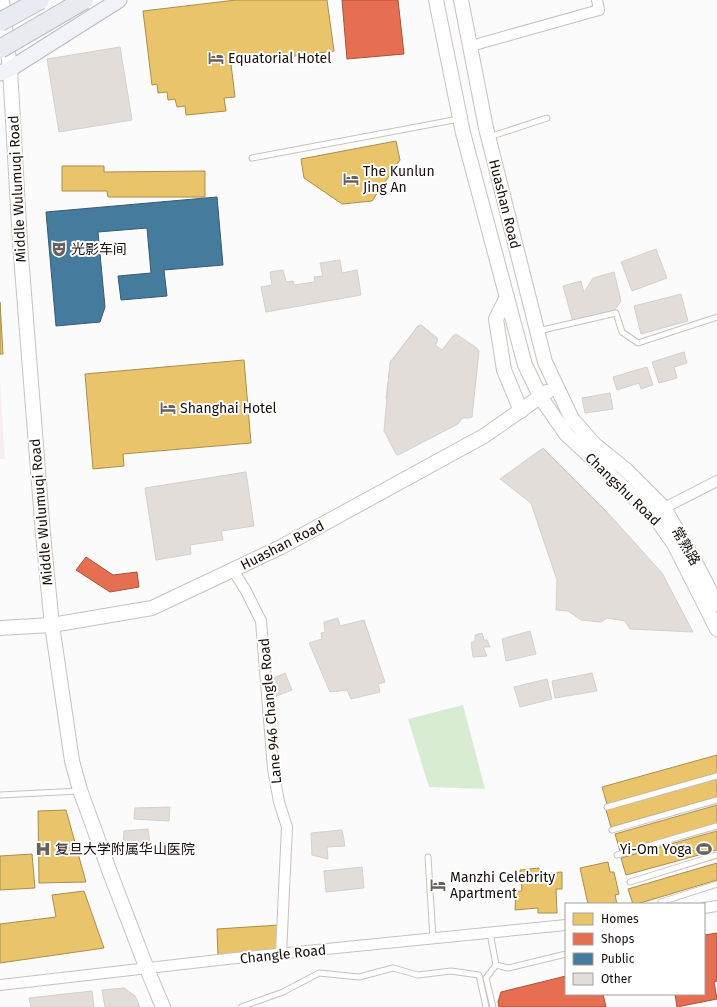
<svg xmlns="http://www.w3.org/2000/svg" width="717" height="1007" font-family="'Fira Sans','Noto Sans SC',sans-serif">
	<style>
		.commercial { fill: #f8edf1 }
		.green { fill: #d7ecd3 }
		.homes { fill: #e9c46a; stroke: #aa8e4d }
		.shops { fill: #e76f51; stroke: #a9523c }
		.public { fill: #457b9d; stroke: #385b71 }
		.building { fill: #e2ddd9; stroke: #d4d0cc }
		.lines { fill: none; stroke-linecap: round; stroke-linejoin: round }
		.lane-casing { stroke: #c7c2bf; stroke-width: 7 }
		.street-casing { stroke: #c7c2bf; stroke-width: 12 }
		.secondary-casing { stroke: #c7c2bf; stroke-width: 16 }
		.primary-casing { stroke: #b8bcc2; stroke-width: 17 }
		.lane { stroke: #fefefe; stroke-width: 5 }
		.street { stroke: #fefefe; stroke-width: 10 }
		.secondary { stroke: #fefefe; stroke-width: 14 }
		.primary { stroke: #f1f3f8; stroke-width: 15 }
		.highway-bridge-casing { stroke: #b8bcc2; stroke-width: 20; stroke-linecap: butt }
		.highway-bridge { stroke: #e8ecf2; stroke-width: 18 }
		.labels { text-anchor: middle; stroke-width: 4; stroke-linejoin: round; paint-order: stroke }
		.poi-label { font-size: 14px; fill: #180f0a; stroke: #fff; text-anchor: start }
		.street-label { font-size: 14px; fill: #180f0a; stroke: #fff }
	</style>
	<rect width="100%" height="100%" fill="#fbfbfb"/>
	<!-- commercial -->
	<path class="commercial" d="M0,381L5,459H0Z"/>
	<!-- green -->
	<path class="green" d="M463,705L485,789L429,787L408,719Z"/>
	<!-- homes -->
	<g class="homes">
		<path d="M236,0H327L334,51L231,64L235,97L224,98L226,111L186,115L185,106L177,107L175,99L168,100L167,92L158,93L157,84L152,85L143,11Z"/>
		<path d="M396,141L400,160L372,201L342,204L304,178L301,159Z"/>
		<path d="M62,166H104V172L205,171V197H108L107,191H62Z"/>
		<path d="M0,302L3,354H0Z"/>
		<path d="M244,360L251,443L123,454L124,466L93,469L85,374Z"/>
		<path d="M717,755V773L607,804L602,787Z"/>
		<path d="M717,779V797L611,827L606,810Z"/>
		<path d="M717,805V824L620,851L615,834Z"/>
		<path d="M66,810L86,882L39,883L38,811Z"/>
		<path d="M717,831V850L626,875L621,858Z"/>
		<path d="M32,854L35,888L0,890V856Z"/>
		<path d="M608,862L610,872H614L619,894L615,895L617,904H588L580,868Z"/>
		<path d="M717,863V880L637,904H633L628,889Z"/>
		<path d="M539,868V874L562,872V889H556L557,913H538V908L515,910L516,891H522L520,870Z"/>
		<path d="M84,891L104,948L0,963V924L56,917L52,895Z"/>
		<path d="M279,925V951L218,957L217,929Z"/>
	</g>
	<!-- shops -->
	<g class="shops">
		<path d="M342,0H398L404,54L347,59Z"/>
		<path d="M86,557L113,575L137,572L139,587L110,592L76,570Z"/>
		<path d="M704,931L705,935L717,933V981L714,982L717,999L677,1007L675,994H704Z"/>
		<path d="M566,976V994H603L606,1007H499L498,1002L501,992Z"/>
	</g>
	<!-- public -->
	<path class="public" d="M217,197L223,265L164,270L167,296L121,300L118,276L151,273L147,228L98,232L105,307L100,322L56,326L46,212Z"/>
	<!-- building -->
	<g class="building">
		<path d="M120,47L132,120L59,132L47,59Z"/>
		<path d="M656,249L667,278L632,291L621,262Z"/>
		<path d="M340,260L342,273L357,270L361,295L266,312L261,287L272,285L270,272L283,270L286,282L293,281L294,285L315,282L314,277L323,276L320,263Z"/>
		<path d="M614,272L621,301L614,311L573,322L563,286L581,281L584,293L593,278Z"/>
		<path d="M681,294L688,321L641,334L634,306Z"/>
		<path d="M421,325L437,338V342L416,372L411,403L407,405L388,402L386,398L391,361L418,326Z"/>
		<path d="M421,325L437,338V342L435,345L442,350L453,336L456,334L477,348L479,351L472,417L468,418H462L458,424L398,455L396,454L384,431L390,363L418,326Z"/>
		<path d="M684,352L687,363L674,367L677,378L659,383L652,362Z"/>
		<path d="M647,367L653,385L641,389L639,383L617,390L613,377Z"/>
		<path d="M610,393L613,409L585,413L582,398Z"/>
		<path d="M543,448L607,512L662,573L693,632L630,629L625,621L607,618L601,622L581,620L568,611L556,610L557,580L531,503L500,479Z"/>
		<path d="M246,472L254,526L221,531L223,540L190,545L191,554L156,560L145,488Z"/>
		<path d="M338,618L340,626L364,620L385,682L378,684L380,692L351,699L347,690L330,692L309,643L322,639L321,633L325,632L324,622Z"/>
		<path d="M530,631L536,654L506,661L502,639Z"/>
		<path d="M482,633L484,640H487L490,647H483L487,656L473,657L471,643L475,641V635Z"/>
		<path d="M285,673L292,690L274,697L271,679Z"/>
		<path d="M592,673L597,691L555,698L552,681Z"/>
		<path d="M547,679L552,699L520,707L514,687Z"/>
		<path d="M170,807L169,821L134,819L135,808Z"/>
		<path d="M148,829L150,845L123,844L124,831Z"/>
		<path d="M342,830L345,846L327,847L328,859L312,855L311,833Z"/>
		<path d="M362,867L364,888L326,892L324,871Z"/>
		<path d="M124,988L135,996L140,1007H105L102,990Z"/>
		<path d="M92,991L94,1007H31L29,998Z"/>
	</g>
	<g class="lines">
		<defs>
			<g id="lane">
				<path d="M489,137L547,118"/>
				<path d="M252,158L459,119"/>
				<path d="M538,331L616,313L622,332L638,343L717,317"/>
				<path d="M0,795L79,791"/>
				<path d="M607,807L717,776"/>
				<path d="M612,830L717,800"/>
				<path d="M617,855L717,826"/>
				<path d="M428,857L433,939"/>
				<path d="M630,882L717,855"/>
				<path d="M661,902L717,884"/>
				<path d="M490,933L496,965L486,978L493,1007"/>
				<path d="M496,965L508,968L566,954"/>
				<path d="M241,1007L283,992L319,973L359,977L393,968L418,975L451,971L479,975L486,1007"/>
			</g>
			<g id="street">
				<path d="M471,46L599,10L597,0"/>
				<path d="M659,513L664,508L717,481"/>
				<path d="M233,570L246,591L261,621L273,769L279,802L287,827L281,954"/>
				<path d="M704,908L717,906"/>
				<path d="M0,985L227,959L566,925"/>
			</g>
			<g id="secondary">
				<path d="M2,0L10,69L20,243L43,534L52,625L72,761L80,790L109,870L147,969L163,1007"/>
				<path d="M436,0L463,133L525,365L541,398L566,434L655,517L674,544L717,629"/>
				<path d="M461,0L486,128L545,362L572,419L595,445L626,470L664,508L694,560L717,604"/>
				<path d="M507,297L496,319L504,370L521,411"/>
				<path d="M0,628L52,625L152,608L281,547L484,436L547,392"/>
			</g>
			<path id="primary" d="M0,73L10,69L119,0"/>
		</defs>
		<!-- lane casing -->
		<use href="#lane" class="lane-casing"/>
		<!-- street casing -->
		<use href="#street" class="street-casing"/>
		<!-- secondary casing -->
		<use href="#secondary" class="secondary-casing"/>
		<!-- primary casing -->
		<use href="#primary" class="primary-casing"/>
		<!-- lane -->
		<use href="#lane" class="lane"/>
		<!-- street -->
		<use href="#street" class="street"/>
		<!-- secondary -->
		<use href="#secondary" class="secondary"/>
		<!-- primary -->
		<use href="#primary" class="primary"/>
		<defs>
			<g id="highway-bridge">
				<path d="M0,22L40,0"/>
				<path d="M0,49L84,0"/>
			</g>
		</defs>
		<!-- highway-bridge casing -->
		<use href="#highway-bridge" class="highway-bridge-casing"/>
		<!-- highway-bridge -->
		<use href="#highway-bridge" class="highway-bridge"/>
	</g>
	<!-- icons -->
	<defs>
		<symbol id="hotel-bare" viewBox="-9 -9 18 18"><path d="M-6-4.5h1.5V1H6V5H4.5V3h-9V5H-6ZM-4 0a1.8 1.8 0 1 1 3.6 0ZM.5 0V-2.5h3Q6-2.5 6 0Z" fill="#67625e" stroke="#fff" stroke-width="2.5" paint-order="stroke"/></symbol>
		<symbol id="theatre-bare" viewBox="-9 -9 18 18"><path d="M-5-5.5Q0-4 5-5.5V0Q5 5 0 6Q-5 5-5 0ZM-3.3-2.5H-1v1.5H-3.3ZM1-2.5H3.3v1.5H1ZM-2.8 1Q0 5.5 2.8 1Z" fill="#67625e" stroke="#fff" stroke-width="2.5" paint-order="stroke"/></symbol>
		<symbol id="hospital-bare" viewBox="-9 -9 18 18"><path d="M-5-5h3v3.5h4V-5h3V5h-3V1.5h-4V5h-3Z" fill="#67625e" stroke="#fff" stroke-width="2.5" paint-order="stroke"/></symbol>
		<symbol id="stadium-bare" viewBox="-9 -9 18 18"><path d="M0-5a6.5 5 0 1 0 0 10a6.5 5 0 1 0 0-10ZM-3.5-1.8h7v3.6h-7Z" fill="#67625e" stroke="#fff" stroke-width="2.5" paint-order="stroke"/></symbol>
	</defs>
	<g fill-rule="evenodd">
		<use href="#hotel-bare" x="205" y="47" width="22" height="22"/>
		<use href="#hotel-bare" x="340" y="168" width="22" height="22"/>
		<use href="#theatre-bare" x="48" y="238" width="22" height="22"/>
		<use href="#hotel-bare" x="157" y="397" width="22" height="22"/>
		<use href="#hospital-bare" x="32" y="838" width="22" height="22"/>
		<use href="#stadium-bare" x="693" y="838" width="22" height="22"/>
		<use href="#hotel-bare" x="427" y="874" width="22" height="22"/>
	</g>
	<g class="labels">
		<!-- poi labels -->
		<g class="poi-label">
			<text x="228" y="63">Equatorial Hotel</text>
			<text x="363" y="176">The Kunlun<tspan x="363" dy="16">Jing An</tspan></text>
			<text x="71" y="254">光影车间</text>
			<text x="180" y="413">Shanghai Hotel</text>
			<text x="55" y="854">复旦大学附属华山医院</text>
			<text x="692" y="854" text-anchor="end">Yi-Om Yoga</text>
			<text x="450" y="882">Manzhi Celebrity<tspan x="450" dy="16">Apartment</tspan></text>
		</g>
		<!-- street labels -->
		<g class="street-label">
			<text transform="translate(17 189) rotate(-93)" y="5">Middle Wulumuqi Road</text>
			<text transform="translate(505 204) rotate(76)" y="5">Huashan Road</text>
			<text transform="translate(623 489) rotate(44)" y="5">Changshu Road</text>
			<text transform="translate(41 512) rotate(-95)" y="5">Middle Wulumuqi Road</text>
			<text transform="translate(282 545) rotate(-27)" y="5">Huashan Road</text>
			<text transform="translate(686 546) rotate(60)" y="5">常熟路</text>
			<text transform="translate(270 711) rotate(-95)" y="5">Lane 946 Changle Road</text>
			<text transform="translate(283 954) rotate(-6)" y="5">Changle Road</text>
		</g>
	</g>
	<!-- legend -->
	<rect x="565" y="903" width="140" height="92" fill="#ffffff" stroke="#a39f9d"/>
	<rect x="573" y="913" width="20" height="12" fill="#e9c46a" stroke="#a39f9d"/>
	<text x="601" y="923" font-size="12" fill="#180f0a">Homes</text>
	<rect x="573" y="933" width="20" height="12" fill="#e76f51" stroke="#a39f9d"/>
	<text x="601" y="943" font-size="12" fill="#180f0a">Shops</text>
	<rect x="573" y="953" width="20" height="12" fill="#457b9d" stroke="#a39f9d"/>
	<text x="601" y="963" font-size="12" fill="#180f0a">Public</text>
	<rect x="573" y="973" width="20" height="12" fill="#e2ddd9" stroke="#a39f9d"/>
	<text x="601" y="983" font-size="12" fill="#180f0a">Other</text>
</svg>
